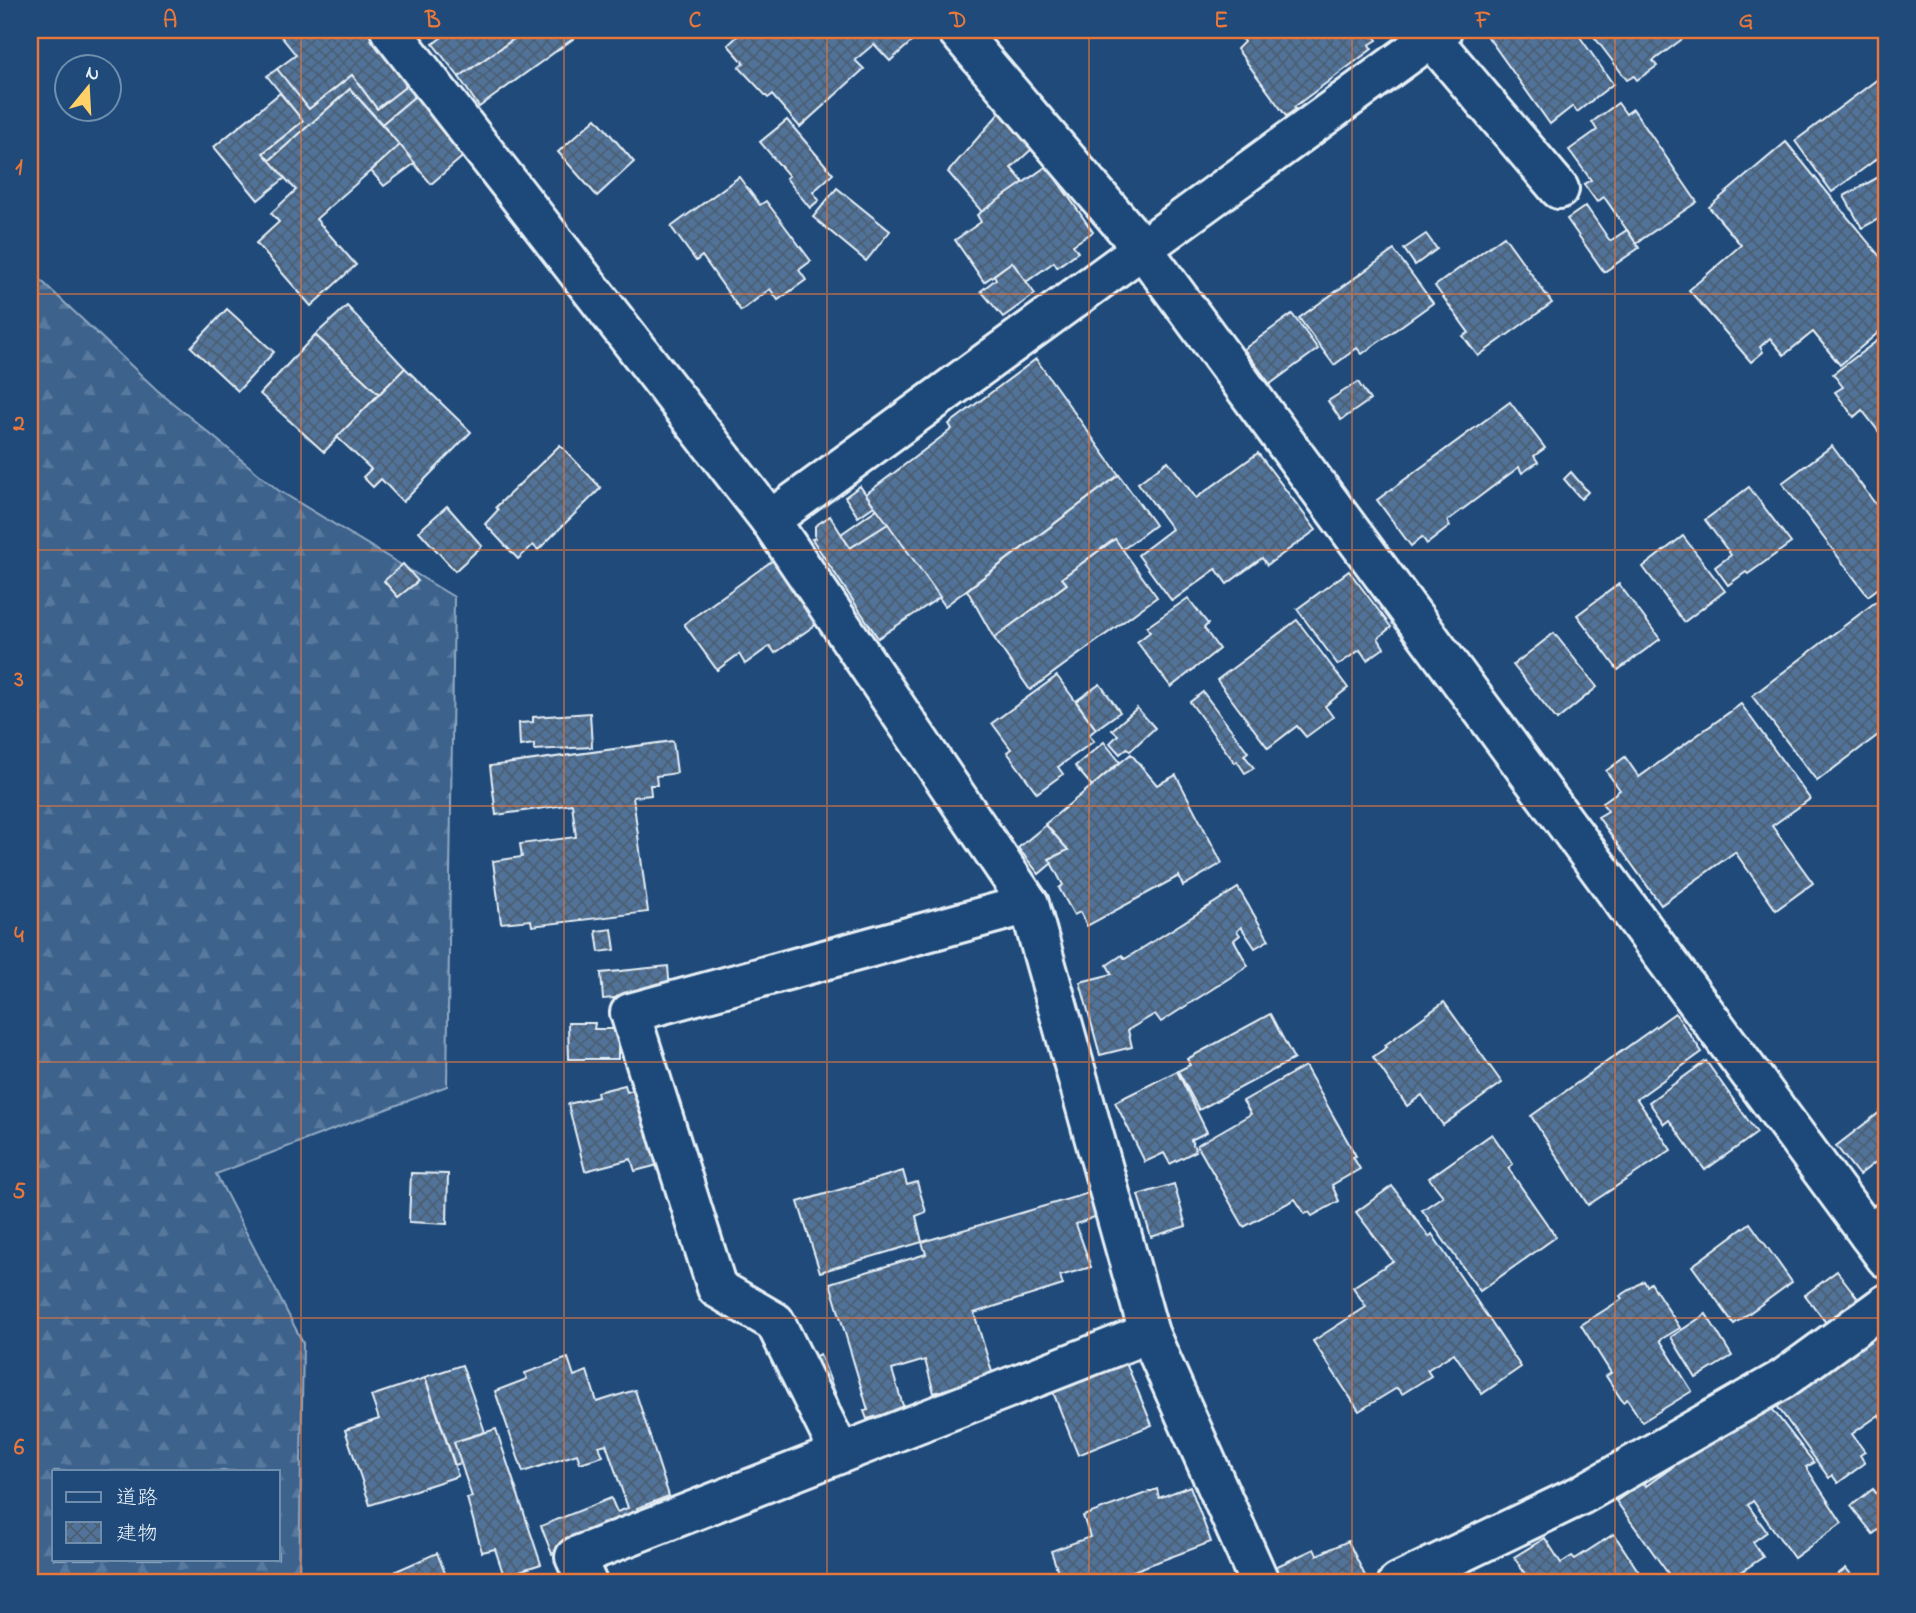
<svg xmlns="http://www.w3.org/2000/svg" width="1916" height="1613" font-family="'Indie Flower','Klee One',sans-serif">
	<style>
		.forest { fill: url(#forest-firs); stroke: #92aac2; stroke-width: 2; fill-rule: evenodd }
		.building { fill: url(#building-cross-hatch); stroke: #e8f1f8; stroke-width: 2 }
		.lines { fill: none; stroke-linecap: round; stroke-linejoin: round }
		.street-casing { stroke: #e8f1f8; stroke-width: 44 }
		.secondary-casing { stroke: #e8f1f8; stroke-width: 44 }
		.street { stroke: #1f4a7a; stroke-width: 38 }
		.secondary { stroke: #1f4a7a; stroke-width: 38 }
		.grid { fill: none; stroke: #e8773b; stroke-width: 2; stroke-opacity: 0.55 }
		.neatline { fill: none; stroke: #e8773b; stroke-width: 2.5 }
		.grid-label { font-size: 23px; text-anchor: middle; font-weight: bold; fill: #e8773b }
	</style>
	<defs>
		<pattern id="forest-firs" width="22" height="20" patternUnits="userSpaceOnUse" patternTransform="scale(1.75)"><rect width="22" height="20" fill="#3c628c"/><path d="M5 1l3.5 6h-7zM16 11l3.5 6h-7z" fill="#58799d"/></pattern>
		<pattern id="building-cross-hatch" width="8" height="8" patternUnits="userSpaceOnUse" patternTransform="scale(1.75)"><rect width="8" height="8" fill="#517399"/><path d="M0 0l8 8M0 8l8-8" fill="none" stroke="#4c5e72"/></pattern>
	</defs>
	<rect width="100%" height="100%" fill="#1f4a7a"/>
	<filter id="ink" filterUnits="userSpaceOnUse"><feTurbulence type="fractalNoise" baseFrequency=".0143" numOctaves="2"/><feDisplacementMap in="SourceGraphic" scale="14" xChannelSelector="R" yChannelSelector="G"/><feConvolveMatrix kernelMatrix="1 2 1 2 8 2 1 2 1" color-interpolation-filters="sRGB"/></filter>
	<g filter="url(#ink)">
		<!-- forest -->
		<path class="forest" d="M30,270L157,390L278,490L454,597L447,1086L216,1174L303,1343L299,1583H30ZM54,1471H278V1559H54Z"/>
		<!-- building -->
		<g class="building">
			<path d="M276,30H366L409,84L377,109L352,75L309,109L277,69L296,55Z"/>
			<path d="M451,30H527L459,77L433,44Z"/>
			<path d="M527,30H573L577,36L479,107L459,77Z"/>
			<path d="M744,30H930L931,31L923,39L919,35L890,61L874,44L855,60L864,69L800,127L772,95L768,98L739,67L744,63L728,45Z"/>
			<path d="M1223,30H1369L1377,40L1369,45L1372,49L1294,107L1296,109L1286,116L1237,49L1244,42L1236,32L1229,37Z"/>
			<path d="M1483,30H1575L1613,84L1577,112L1573,106L1550,124Z"/>
			<path d="M1589,30H1692L1693,31L1653,61L1657,66L1637,80L1634,76L1627,80Z"/>
			<path d="M277,69L309,109L352,75L377,109L409,84L418,94L382,124L350,89L269,161L263,153L303,121L267,76Z"/>
			<path d="M1886,73V152L1832,192L1795,141Z"/>
			<path d="M350,89L400,145L316,219L356,265L311,306L256,243L279,222L271,213L296,190L269,161Z"/>
			<path d="M420,92L468,152L431,184L382,124Z"/>
			<path d="M280,93L303,121L263,153L285,178L258,200L214,147Z"/>
			<path d="M1618,103L1626,114L1633,109L1697,202L1636,243L1604,197L1597,202L1584,184L1591,180L1569,150L1597,130L1592,122Z"/>
			<path d="M1001,111L1032,149L1011,168L1024,183L982,212L948,172Z"/>
			<path d="M596,118L634,162L597,196L558,152Z"/>
			<path d="M787,120L833,174L813,192L819,200L810,208L786,178L789,176L760,142Z"/>
			<path d="M1786,142L1886,264V326L1840,365L1813,332L1784,355L1770,338L1760,347L1763,352L1751,362L1689,290L1741,245L1709,207Z"/>
			<path d="M400,145L415,163L384,186L371,171Z"/>
			<path d="M1047,166L1093,232L1073,245L1078,252L1057,267L1054,262L1026,282L1012,262L984,282L955,240L981,222L977,215Z"/>
			<path d="M1886,173V215L1862,228L1844,196Z"/>
			<path d="M739,177L760,205L766,201L811,261L799,270L806,280L778,300L770,289L741,311L702,256L696,261L671,227Z"/>
			<path d="M837,188L890,231L866,261L813,217Z"/>
			<path d="M1586,206L1610,241L1627,230L1639,248L1604,272L1567,219Z"/>
			<path d="M1426,234L1437,249L1415,265L1404,249Z"/>
			<path d="M1504,236L1552,303L1478,356L1463,336L1469,333L1435,286Z"/>
			<path d="M1394,250L1433,303L1362,354L1357,348L1334,365L1299,318Z"/>
			<path d="M1012,262L1035,294L1003,317L981,291L996,279L994,275Z"/>
			<path d="M347,306L405,368L379,394L315,335Z"/>
			<path d="M227,309L274,352L238,391L191,347Z"/>
			<path d="M1292,314L1318,349L1270,384L1244,349Z"/>
			<path d="M1886,334V441L1862,410L1854,417L1835,392L1843,387L1833,374Z"/>
			<path d="M315,335L379,394L324,452L260,394Z"/>
			<path d="M1036,359L1119,475L945,606L866,494L952,429L949,424Z"/>
			<path d="M405,368L471,432L403,502L381,479L373,487L363,477L371,469L337,437Z"/>
			<path d="M1358,382L1370,400L1341,420L1328,401Z"/>
			<path d="M1510,402L1545,448L1534,456L1538,462L1522,473L1519,467L1447,521L1450,526L1427,544L1422,537L1411,546L1377,500Z"/>
			<path d="M560,445L601,488L538,550L533,545L518,559L485,524L498,510L496,507Z"/>
			<path d="M1832,446L1886,518V582L1868,596L1782,483Z"/>
			<path d="M1258,453L1316,530L1267,565L1262,558L1227,584L1216,569L1172,601L1138,555L1172,529L1138,483L1168,461L1196,498Z"/>
			<path d="M1571,472L1588,492L1581,499L1564,479Z"/>
			<path d="M1119,475L1155,525L1122,550L1115,539L1062,578L1067,584L994,638L967,590Z"/>
			<path d="M860,486L874,506L858,517L845,497Z"/>
			<path d="M1749,487L1791,543L1748,574L1746,572L1728,585L1715,567L1731,555L1705,520Z"/>
			<path d="M447,506L482,546L455,571L419,531Z"/>
			<path d="M877,509L888,524L850,548L841,534Z"/>
			<path d="M830,516L850,548L888,524L940,597L878,638L812,539L815,538V526Z"/>
			<path d="M1683,536L1725,591L1684,622L1643,567Z"/>
			<path d="M1115,539L1157,597L1030,690L994,638L1067,584L1062,578Z"/>
			<path d="M776,558L821,621L775,653L770,646L745,664L739,654L717,670L684,624Z"/>
			<path d="M403,564L418,581L398,597L384,581Z"/>
			<path d="M1349,571L1391,627L1378,638L1384,648L1367,660L1360,650L1338,665L1297,609Z"/>
			<path d="M1619,584L1660,639L1618,670L1577,615Z"/>
			<path d="M1886,594V729L1817,781L1752,696Z"/>
			<path d="M1188,598L1208,624L1204,628L1219,649L1171,687L1137,642L1150,632L1147,627Z"/>
			<path d="M1297,620L1348,688L1325,706L1333,717L1306,737L1297,726L1268,748L1217,680Z"/>
			<path d="M1554,633L1597,687L1557,720L1513,665Z"/>
			<path d="M1057,676L1096,729L1089,735L1094,741L1058,767L1063,774L1037,793L1007,752L1011,749L992,723Z"/>
			<path d="M1100,684L1120,712L1096,729L1076,701Z"/>
			<path d="M1203,692L1248,752L1244,755L1254,768L1245,773L1237,761L1235,763L1190,702Z"/>
			<path d="M1741,704L1810,799L1772,826L1813,883L1776,910L1735,852L1661,905L1598,817L1608,811L1602,803L1620,790L1606,771L1625,757L1639,777Z"/>
			<path d="M1137,708L1155,728L1130,751L1127,748L1120,754L1110,743L1118,735L1112,730Z"/>
			<path d="M590,713L592,747L534,750V744L520,746L519,723L533,722V717Z"/>
			<path d="M673,741L677,773L656,776L657,785H650L651,795L633,797L648,912L532,926L531,920L501,923L493,861L522,857L520,844L576,837L572,804L496,815L490,766Z"/>
			<path d="M1104,742L1120,762L1092,786L1075,766Z"/>
			<path d="M1131,754L1157,785L1176,775L1222,863L1183,886L1179,876L1087,926L1080,912L1074,915L1059,888L1063,885L1049,859L1068,850L1045,824Z"/>
			<path d="M1046,825L1068,850L1049,859L1052,863L1039,874L1018,848Z"/>
			<path d="M1238,888L1269,940L1255,948L1241,927L1237,931L1240,935L1234,940L1248,966L1161,1022L1155,1014L1128,1030L1132,1047L1100,1055L1080,982L1112,974L1107,965L1122,955L1125,959Z"/>
			<path d="M612,929L615,950L599,952L596,931Z"/>
			<path d="M668,966L670,993L603,999L601,973Z"/>
			<path d="M1444,1002L1502,1083L1443,1125L1422,1095L1407,1106L1373,1057L1387,1047L1385,1045Z"/>
			<path d="M1675,1013L1702,1052L1637,1099L1671,1150L1588,1205L1531,1116Z"/>
			<path d="M1270,1014L1294,1059L1199,1110L1178,1071L1190,1065L1187,1059Z"/>
			<path d="M568,1023H595L594,1029H618V1059H569Z"/>
			<path d="M1706,1061L1757,1133L1705,1170L1669,1120L1664,1124L1649,1102Z"/>
			<path d="M1305,1066L1356,1156L1353,1157L1360,1169L1332,1185L1339,1201L1312,1216L1309,1212L1305,1214L1295,1199L1244,1227L1197,1145L1251,1114L1243,1101Z"/>
			<path d="M1177,1071L1207,1132L1191,1140L1196,1151L1170,1164L1164,1153L1145,1162L1115,1102Z"/>
			<path d="M625,1085L627,1092L643,1087L662,1164L635,1171L631,1159L585,1171L568,1104L598,1097L597,1092Z"/>
			<path d="M1880,1112L1886,1121V1154L1859,1175L1836,1146Z"/>
			<path d="M1492,1134L1513,1164L1508,1168L1556,1237L1480,1291L1422,1210L1443,1196L1429,1178Z"/>
			<path d="M903,1171L907,1185L917,1182L926,1212L916,1216L922,1242L820,1272L798,1202Z"/>
			<path d="M411,1173L448,1174L447,1224L409,1222Z"/>
			<path d="M1174,1184L1186,1226L1151,1237L1138,1195Z"/>
			<path d="M1392,1186L1429,1237L1432,1234L1521,1367L1482,1394L1454,1353L1427,1370L1431,1376L1402,1394L1397,1388L1359,1411L1313,1341L1366,1307L1353,1287L1393,1261L1356,1212Z"/>
			<path d="M1099,1190L1105,1213L1076,1224L1091,1267L1060,1276L1063,1285L974,1313L993,1375L934,1393L925,1360L892,1370L904,1409L867,1419L864,1411L868,1410L830,1283L926,1254L922,1242Z"/>
			<path d="M1750,1223L1792,1282L1734,1324L1692,1266Z"/>
			<path d="M1837,1271L1859,1300L1827,1324L1805,1295Z"/>
			<path d="M1644,1281L1647,1286L1651,1283L1680,1328L1660,1340L1692,1391L1642,1422L1627,1399L1623,1402L1606,1376L1611,1373L1581,1325L1622,1299L1620,1296Z"/>
			<path d="M1706,1314L1732,1356L1696,1378L1671,1337Z"/>
			<path d="M1886,1327V1417L1882,1420L1879,1415L1852,1434L1865,1452L1860,1455L1865,1463L1838,1483L1832,1475L1829,1478L1777,1406Z"/>
			<path d="M820,1354L845,1418L833,1423L808,1359Z"/>
			<path d="M568,1358L574,1376L587,1371L597,1402L635,1390L669,1496L637,1508L642,1520L552,1554L541,1526L611,1498L617,1512L628,1508L606,1444L599,1446L603,1456L580,1463L577,1454L523,1472L495,1391L527,1379L525,1373Z"/>
			<path d="M1124,1358L1152,1425L1078,1455L1051,1387Z"/>
			<path d="M462,1365L485,1432L454,1442L461,1463L455,1465L425,1377Z"/>
			<path d="M425,1378L458,1476L370,1505L345,1430L379,1419L371,1396Z"/>
			<path d="M1770,1406L1814,1463L1806,1467L1842,1523L1794,1558L1753,1501L1748,1505L1767,1532L1753,1542L1763,1557L1728,1581L1722,1574L1709,1583H1675L1616,1501L1644,1482L1646,1486L1671,1468L1670,1463Z"/>
			<path d="M496,1429L541,1564L504,1576L495,1549L482,1552L467,1498L472,1497L454,1442Z"/>
			<path d="M1190,1486L1211,1542L1101,1583H1062L1051,1551L1090,1537L1083,1516L1157,1489L1159,1498Z"/>
			<path d="M1873,1489L1886,1505V1523L1873,1534L1851,1506Z"/>
			<path d="M1614,1534L1646,1583H1528L1530,1582L1514,1557L1545,1538L1561,1563L1572,1556L1575,1559Z"/>
			<path d="M1348,1541L1367,1580L1359,1583H1280L1273,1568L1314,1549L1317,1555Z"/>
			<path d="M437,1553L449,1583H401L396,1571Z"/>
			<path d="M1846,1568L1858,1583H1827Z"/>
		</g>
		<g class="lines">
			<defs>
				<g id="street">
					<path d="M390,30L770,520L1029,904L1149,1333L1260,1583"/>
					<path d="M957,30L1142,248L1886,1258"/>
					<path d="M1418,30L1431,38L1559,189"/>
					<path d="M840,1453L775,1322L717,1288L630,1013L1029,904"/>
					<path d="M587,1583L575,1557L1149,1333"/>
					<path d="M1398,1583L1581,1495L1783,1379L1886,1304"/>
				</g>
				<g id="secondary">
					<path d="M770,520L1442,30"/>
					<path d="M1869,1235L1886,1222"/>
				</g>
			</defs>
			<!-- street casing -->
			<use href="#street" class="street-casing"/>
			<!-- secondary casing -->
			<use href="#secondary" class="secondary-casing"/>
			<!-- street -->
			<use href="#street" class="street"/>
			<!-- secondary -->
			<use href="#secondary" class="secondary"/>
		</g>
	</g>
	<!-- grid -->
	<path class="grid" d="M301,30V1583M564,30V1583M827,30V1583M1089,30V1583M1352,30V1583M1615,30V1583M30,294H1886M30,550H1886M30,806H1886M30,1062H1886M30,1318H1886"/>
	<!-- margin -->
	<rect width="1916" height="1613" fill="none" stroke="#1f4a7a" stroke-width="77"/>
	<!-- legend -->
	<rect x="52" y="1470" width="228" height="91" fill="#1f4a7a" stroke="#6f8dac" stroke-width="2"/>
	<rect x="66" y="1492" width="35" height="10" fill="#1f4a7a" stroke="#6f8dac" stroke-width="2"/>
	<text x="116" y="1504" font-size="21" fill="#e8f1f8">道路</text>
	<rect x="66" y="1522" width="35" height="21" fill="url(#building-cross-hatch)" stroke="#6f8dac" stroke-width="2"/>
	<text x="116" y="1540" font-size="21" fill="#e8f1f8">建物</text>
	<!-- north arrow -->
	<g transform="translate(88 88) rotate(18)"><circle r="33" fill="#1f4a7a" stroke="#6f8dac" stroke-width="2"/>
	<path d="M0-5L12 26L0 18L-12 26Z" fill="#ffd166"/>
	<text y="-10" font-size="19" font-weight="bold" text-anchor="middle" fill="#e8f1f8">N</text>
	</g>
	<rect x="38" y="38" width="1840" height="1536" class="neatline"/>
	<g class="grid-label">
		<text x="170" y="27">A</text>
		<text x="433" y="27">B</text>
		<text x="695" y="27">C</text>
		<text x="958" y="27">D</text>
		<text x="1221" y="27">E</text>
		<text x="1483" y="27">F</text>
		<text x="1746" y="27">G</text>
		<text x="19" y="174">1</text>
		<text x="19" y="430">2</text>
		<text x="19" y="686">3</text>
		<text x="19" y="942">4</text>
		<text x="19" y="1198">5</text>
		<text x="19" y="1454">6</text>
	</g>
</svg>
